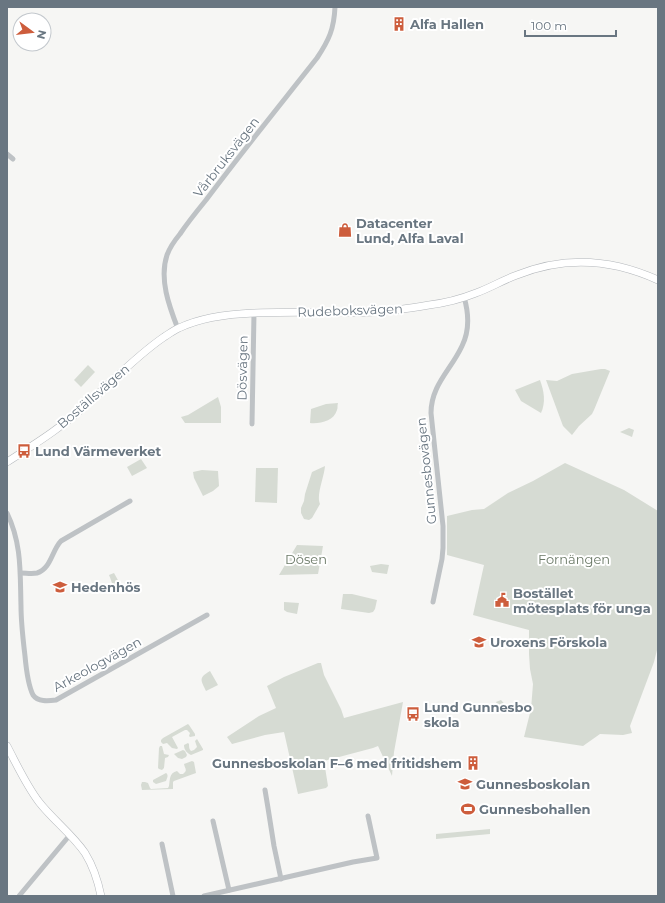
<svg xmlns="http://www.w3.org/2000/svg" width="665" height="903" font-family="Montserrat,sans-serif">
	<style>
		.green { fill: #d6dbd3 }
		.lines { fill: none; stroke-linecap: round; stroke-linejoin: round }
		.secondary-casing { stroke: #b3b7bb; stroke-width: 8 }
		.street { stroke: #bec2c5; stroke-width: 5 }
		.secondary { stroke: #fff; stroke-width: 7 }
		.labels { text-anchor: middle; stroke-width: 4; stroke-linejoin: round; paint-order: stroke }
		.poi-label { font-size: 13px; font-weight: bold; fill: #697681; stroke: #fff; text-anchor: start }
		.street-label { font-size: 13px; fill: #697681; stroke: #fff }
		.park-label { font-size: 13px; fill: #6b7967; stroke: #fff }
	</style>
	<rect width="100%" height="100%" fill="#f6f6f4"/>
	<!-- green -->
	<g class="green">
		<path d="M88,365L95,372L81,387L74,380Z"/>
		<path d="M601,369H605L610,371L594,410L592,414L579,426L572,435L563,426L546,380L557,381L572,374Z"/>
		<path d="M540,380C544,391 546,402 541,413L521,401L515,390Z"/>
		<path d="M218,397L221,407V423H185L181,417L188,415Z"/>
		<path d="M338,403C337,406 338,408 337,410C334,421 320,424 310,423L311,409L326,404Z"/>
		<path d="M629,428L634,430L632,437L620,432Z"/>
		<path d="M141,459L147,468L132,476L127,467Z"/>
		<path d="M565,463L624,490L658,511V646L654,662L630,726L632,733L623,735L600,734L583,746L524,737L531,709L533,684L530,669L529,654V630L473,615L484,565L447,555V516L472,510L484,509L508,493L533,481Z"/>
		<path d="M325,466C324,478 316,495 320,504L312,518L309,520L304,519L301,513V508L304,501L305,494L312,472Z"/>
		<path d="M256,468H278L277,503L255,502Z"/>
		<path d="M202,470L218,471L219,486L213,491L203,496L194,478L193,472Z"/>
		<path d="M297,545L323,546L318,574L279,575Z"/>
		<path d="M381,564L389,565L387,574L372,572L370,566Z"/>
		<path d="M114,573L124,591L117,594C113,588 112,582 109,575Z"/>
		<path d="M343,594H352L377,600L375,609L373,612L369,613L341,609Z"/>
		<path d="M284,602L299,603L297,614L287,612L284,610Z"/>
		<path d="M318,663H321L324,675L341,709L344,718L403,702L394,752L392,776L378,746L373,748L324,761L328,786L326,788L298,794L284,732L265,735L232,744L227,737L259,716L276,708L267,686L284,677Z"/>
		<path d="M210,671L218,685L206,691C201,680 198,678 210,671Z"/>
		<path d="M501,700L508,708L501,711L496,702Z"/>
		<path d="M188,724L189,725L195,734V736L190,737L189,736L190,733L187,730H185L172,737L178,748L177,749L172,748L167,743L163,744L161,742V740L163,738Z"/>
		<path d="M197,739L203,749V750L191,755C187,753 184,750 184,745L188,743L189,744C189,747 189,749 191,751L194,750L197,747L195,741Z"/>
		<path d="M160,746H162L164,754L169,755L168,757L165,758L164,768L162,770L159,769L158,768L159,748Z"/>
		<path d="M183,750L185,751L187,755L186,757L182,759L178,758L174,754Z"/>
		<path d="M192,761L194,762L196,773L174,781L173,782V789L142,790L141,785L142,782H145L148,783L150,788L151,789L168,788L169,786C170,780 169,773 177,771L180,774H183C188,770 185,769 184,764Z"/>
		<path d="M166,773C169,775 167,778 166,781L156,784L153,782V780Z"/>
		<path d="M490,829V834L436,839V834Z"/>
	</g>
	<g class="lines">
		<defs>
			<g id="secondary">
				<path d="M7,462C35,444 64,426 88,403C113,381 136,356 164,337C169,334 174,330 179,328C202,317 229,314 254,313C281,312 308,312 335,312C348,312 362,313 375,312C393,311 411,308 429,305C445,303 461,299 476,293C490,288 503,280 517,275C564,256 612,259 658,280"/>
				<path d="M7,746C17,765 26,785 39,802C53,820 72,834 85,853C93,866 98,881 101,896"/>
			</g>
		</defs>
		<!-- secondary casing -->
		<use href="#secondary" class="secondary-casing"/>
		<!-- street -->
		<g class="street">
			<path d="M7,154L13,159"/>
			<path d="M178,329C169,306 159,279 167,255C170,247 175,240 180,234C188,222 197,211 206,200C242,152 280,105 317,58C329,40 334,29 335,7"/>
			<path d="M252,424L254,313"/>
			<path d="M7,513C22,544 20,573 21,606C21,623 23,639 25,656C26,667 28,685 33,695C38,702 48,701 56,700L207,615"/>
			<path d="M21,573C26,573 32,574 37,573C51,569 52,550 61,541L130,501"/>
			<path d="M433,602L442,559L443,548V526L431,413C431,385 451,370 462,346C470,330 469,314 464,297"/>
			<path d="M265,790L268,808L274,846L281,879"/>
			<path d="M213,821L229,890"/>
			<path d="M162,844L173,896"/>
			<path d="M19,896L69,836"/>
			<path d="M204,896L353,862L377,858L368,816"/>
		</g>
		<!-- secondary -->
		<use href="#secondary" class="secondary"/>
	</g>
	<!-- icons -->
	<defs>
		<symbol id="building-bare" viewBox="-9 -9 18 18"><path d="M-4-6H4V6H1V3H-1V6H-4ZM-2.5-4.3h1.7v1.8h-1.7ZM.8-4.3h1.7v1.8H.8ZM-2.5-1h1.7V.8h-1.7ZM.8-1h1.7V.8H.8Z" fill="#cd5d3c" stroke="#fff" stroke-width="2.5" paint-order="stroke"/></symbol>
		<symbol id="shop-bare" viewBox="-9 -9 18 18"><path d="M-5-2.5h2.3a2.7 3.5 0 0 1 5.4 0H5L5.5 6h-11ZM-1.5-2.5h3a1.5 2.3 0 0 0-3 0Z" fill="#cd5d3c" stroke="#fff" stroke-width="2.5" paint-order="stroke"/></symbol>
		<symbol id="bus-bare" viewBox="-9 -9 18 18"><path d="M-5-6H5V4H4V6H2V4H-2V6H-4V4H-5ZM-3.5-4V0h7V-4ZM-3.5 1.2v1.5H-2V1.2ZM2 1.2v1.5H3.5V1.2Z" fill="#cd5d3c" stroke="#fff" stroke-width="2.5" paint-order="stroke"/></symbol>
		<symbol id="school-bare" viewBox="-9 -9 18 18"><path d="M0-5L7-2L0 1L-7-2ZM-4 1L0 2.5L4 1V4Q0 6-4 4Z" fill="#cd5d3c" stroke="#fff" stroke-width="2.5" paint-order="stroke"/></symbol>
		<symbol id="civic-bare" viewBox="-9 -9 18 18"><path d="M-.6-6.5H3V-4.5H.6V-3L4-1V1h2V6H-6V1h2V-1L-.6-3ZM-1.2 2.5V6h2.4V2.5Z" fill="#cd5d3c" stroke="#fff" stroke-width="2.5" paint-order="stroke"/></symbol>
		<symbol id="stadium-bare" viewBox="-9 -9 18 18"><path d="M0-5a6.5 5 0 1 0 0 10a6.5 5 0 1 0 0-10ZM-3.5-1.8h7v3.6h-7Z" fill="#cd5d3c" stroke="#fff" stroke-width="2.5" paint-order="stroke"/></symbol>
	</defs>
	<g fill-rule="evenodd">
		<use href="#building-bare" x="389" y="14" width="20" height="20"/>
		<use href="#shop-bare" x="335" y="220" width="20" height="20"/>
		<use href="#bus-bare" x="14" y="441" width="20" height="20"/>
		<use href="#school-bare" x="50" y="577" width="20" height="20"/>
		<use href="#civic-bare" x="492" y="590" width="20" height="20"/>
		<use href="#school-bare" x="469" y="632" width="20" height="20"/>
		<use href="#bus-bare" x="403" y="704" width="20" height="20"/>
		<use href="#building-bare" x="463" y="753" width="20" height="20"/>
		<use href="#school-bare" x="455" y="774" width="20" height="20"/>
		<use href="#stadium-bare" x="458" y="799" width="20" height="20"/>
	</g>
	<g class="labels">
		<!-- poi labels -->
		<g class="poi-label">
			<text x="410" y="29">Alfa Hallen</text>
			<text x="356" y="228">Datacenter<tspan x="356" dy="15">Lund, Alfa Laval</tspan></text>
			<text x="35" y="456">Lund Värmeverket</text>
			<text x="71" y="592">Hedenhös</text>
			<text x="513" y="598">Bostället<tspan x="513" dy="15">mötesplats för unga</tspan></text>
			<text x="490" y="647">Uroxens Förskola</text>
			<text x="424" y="712">Lund Gunnesbo<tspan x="424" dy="15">skola</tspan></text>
			<text x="462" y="768" text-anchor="end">Gunnesboskolan F–6 med fritidshem</text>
			<text x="476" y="789">Gunnesboskolan</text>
			<text x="479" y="814">Gunnesbohallen</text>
		</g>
		<!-- street labels -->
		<g class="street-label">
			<text transform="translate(226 157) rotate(-52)" y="5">Vårbruksvägen</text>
			<text transform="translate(350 310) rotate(-2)" y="5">Rudeboksvägen</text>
			<text transform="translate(242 368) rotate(-89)" y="5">Dösvägen</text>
			<text transform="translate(93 396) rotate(-41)" y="5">Boställsvägen</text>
			<text transform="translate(426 471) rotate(-96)" y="5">Gunnesbovägen</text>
			<text transform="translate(97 664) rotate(-29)" y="5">Arkeologvägen</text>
		</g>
		<!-- park labels -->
		<g class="park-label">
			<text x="306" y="564">Dösen</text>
			<text x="574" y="564">Fornängen</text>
		</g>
	</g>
	<!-- border -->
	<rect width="665" height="903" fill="none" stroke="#697681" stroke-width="16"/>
	<!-- north arrow -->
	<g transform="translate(32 32) rotate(105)"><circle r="19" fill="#ffffff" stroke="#c3c8cd"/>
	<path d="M0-3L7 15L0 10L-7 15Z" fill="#cd5d3c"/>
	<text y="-6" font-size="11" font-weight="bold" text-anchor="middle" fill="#697681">N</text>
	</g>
	<!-- scale -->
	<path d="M525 30v6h91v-6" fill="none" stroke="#697681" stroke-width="2"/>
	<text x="531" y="30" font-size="12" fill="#697681" stroke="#ffffff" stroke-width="3" paint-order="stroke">100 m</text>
</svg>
